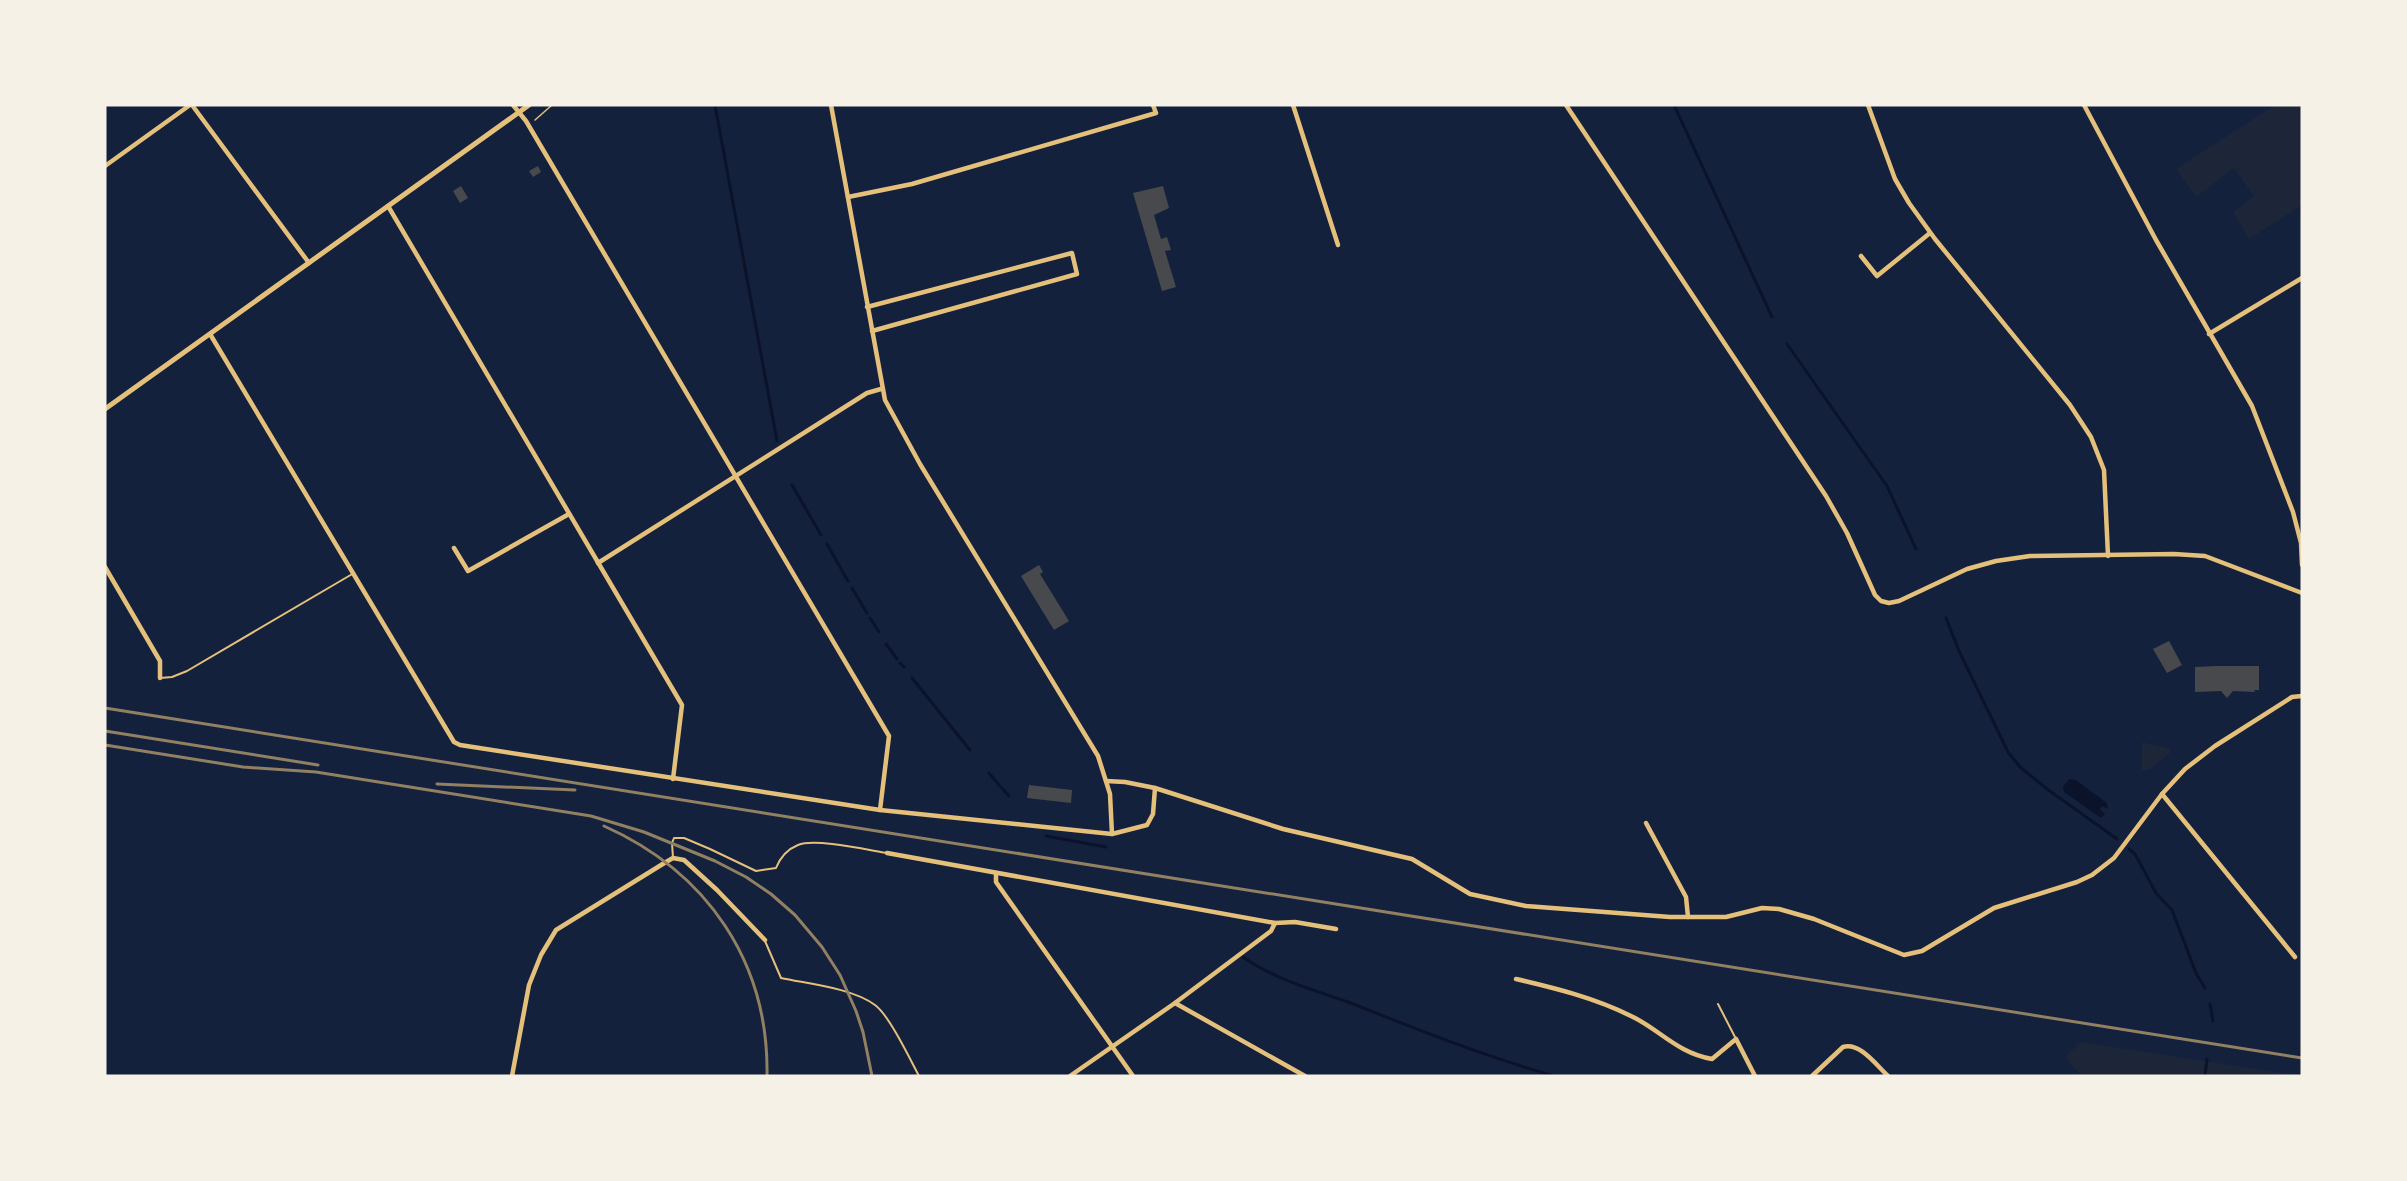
<svg xmlns="http://www.w3.org/2000/svg" width="2407" height="1181" font-family="Arial,sans-serif">
	<style>
		.green { fill: #1d2539 }
		.water { fill: #0b132b }
		.lines { fill: none; stroke-linecap: round; stroke-linejoin: round }
		.stream { stroke: #0b132b; stroke-width: 3 }
		.building { fill: #48494c }
		.path { stroke: #e5c07b; stroke-width: 1.5 }
		.service { stroke: #e5c07b; stroke-width: 2 }
		.minor { stroke: #e5c07b; stroke-width: 4.5 }
		.tertiary { stroke: #e5c07b; stroke-width: 5 }
		.rail { stroke: #918062; stroke-width: 3 }
	</style>
	<rect width="100%" height="100%" fill="#14213d"/>
	<!-- green -->
	<g class="green">
		<path d="M2275,105H2302V205L2249,239L2233,212L2254,196L2234,168L2196,197L2176,169Z"/>
		<path d="M2142,742L2171,749L2170,753L2149,770H2142Z"/>
		<path d="M2081,1042L2301,1076H2081L2065,1057Z"/>
	</g>
	<!-- water -->
	<path class="water" d="M2069,779L2076,780L2107,803L2108,809L2102,806L2100,809L2105,814L2101,818L2064,792L2063,787Z"/>
	<g class="lines">
		<!-- stream -->
		<g class="stream">
			<path d="M715,105L777,441"/>
			<path d="M1674,105L1772,317"/>
			<path d="M1787,344L1887,486L1916,549"/>
			<path d="M792,485L821,535"/>
			<path d="M827,544L840,567"/>
			<path d="M841,569L848,581"/>
			<path d="M852,588L861,603"/>
			<path d="M862,605L867,613"/>
			<path d="M870,618L879,632"/>
			<path d="M1946,618L1959,651L2008,752L2020,767L2047,789L2117,839"/>
			<path d="M886,644L897,659"/>
			<path d="M900,663L904,667"/>
			<path d="M912,678L970,750"/>
			<path d="M989,773L999,785"/>
			<path d="M1001,787L1009,796"/>
			<path d="M1046,836L1106,847"/>
			<path d="M2129,849L2135,854L2156,893L2172,910L2196,973L2205,988"/>
			<path d="M1243,957C1274,979 1312,989 1348,1002C1416,1029 1484,1056 1554,1076"/>
			<path d="M2210,1004L2213,1021"/>
			<path d="M2205,1076L2207,1059"/>
		</g>
	</g>
	<!-- building -->
	<g class="building">
		<path d="M538,166L541,172L533,177L529,171Z"/>
		<path d="M461,186L468,198L460,203L453,191Z"/>
		<path d="M1163,186L1169,208L1154,215L1161,239L1167,237L1171,250L1165,251L1176,287L1162,291L1133,193Z"/>
		<path d="M1039,565L1043,572L1040,574L1069,621L1054,630L1021,576Z"/>
		<path d="M2169,641L2182,665L2167,673L2153,649Z"/>
		<path d="M2218,666H2259V690H2254L2255,692L2233,691L2227,698L2221,691L2195,692V667Z"/>
		<path d="M1029,785L1072,790L1071,803L1027,798Z"/>
	</g>
	<g class="lines">
		<!-- path -->
		<path class="path" d="M535,120L552,105"/>
		<!-- service -->
		<g class="service">
			<path d="M160,678L172,677L187,671L354,573"/>
			<path d="M673,858L672,843L674,838H684L710,849L756,871L776,868C780,858 788,849 798,845C815,838 868,850 887,853"/>
			<path d="M765,941L781,978C809,984 852,988 875,1005C889,1015 910,1059 919,1076"/>
			<path d="M1718,1004L1736,1039"/>
		</g>
		<!-- minor -->
		<g class="minor">
			<path d="M192,105L309,263"/>
			<path d="M513,105L526,121L889,736L880,810"/>
			<path d="M831,105L885,400L920,464L1098,756L1110,794L1112,834"/>
			<path d="M1293,105L1338,245"/>
			<path d="M1566,105L1826,496L1847,533L1875,595L1881,601L1889,603L1899,601L1967,569L1996,561L2030,556L2174,554L2205,556L2302,593"/>
			<path d="M1868,105L1895,179L1909,203L1935,239L2070,405L2091,437L2104,470L2108,556"/>
			<path d="M2084,105L2156,240L2252,406L2293,512L2301,543L2302,565"/>
			<path d="M105,166L190,105"/>
			<path d="M848,197L912,184L1156,113L1153,105"/>
			<path d="M388,206L682,705L673,779"/>
			<path d="M1861,256L1877,276L1930,233"/>
			<path d="M867,307L1072,253L1077,274L872,331"/>
			<path d="M210,334L454,742L460,745L880,810L1112,834L1147,825L1153,814L1155,788"/>
			<path d="M2209,334L2302,278"/>
			<path d="M454,548L468,571L569,514"/>
			<path d="M598,563L867,393L881,389"/>
			<path d="M105,567L160,661V678"/>
			<path d="M1106,781L1125,782L1155,788L1283,829L1412,859L1470,894L1526,906L1670,917H1726L1762,908L1779,909L1814,919L1904,955L1922,951L1994,908L2077,882L2092,875L2114,858L2162,794L2185,769L2215,746L2292,697L2302,696"/>
			<path d="M2162,794L2295,957"/>
			<path d="M1646,823L1686,897L1688,917"/>
			<path d="M887,853L1275,923L1295,922L1336,929"/>
			<path d="M996,873V882L1133,1076"/>
			<path d="M1516,979C1555,988 1595,998 1631,1016C1659,1029 1677,1053 1712,1059L1736,1039L1755,1076"/>
			<path d="M1175,1003L1305,1076"/>
			<path d="M512,1076L529,985L541,955L556,930L666,862L673,858L684,860L717,890L765,940"/>
			<path d="M1070,1076L1175,1003L1271,931L1275,923"/>
			<path d="M1812,1076L1843,1047C1860,1042 1876,1065 1888,1076"/>
		</g>
		<!-- tertiary -->
		<path class="tertiary" d="M105,409L529,105"/>
		<!-- rail -->
		<g class="rail">
			<path d="M105,708L2302,1058"/>
			<path d="M105,731L318,765"/>
			<path d="M105,745L243,767L316,772L591,816L644,832L715,861L746,877L771,894L795,915L822,947L840,975L856,1011L863,1032L872,1076"/>
			<path d="M437,784L575,790"/>
			<path d="M604,826C707,872 769,962 767,1076"/>
		</g>
	</g>
	<!-- border -->
	<rect width="2407" height="1181" fill="none" stroke="#f6f1e7" stroke-width="213"/>
</svg>
